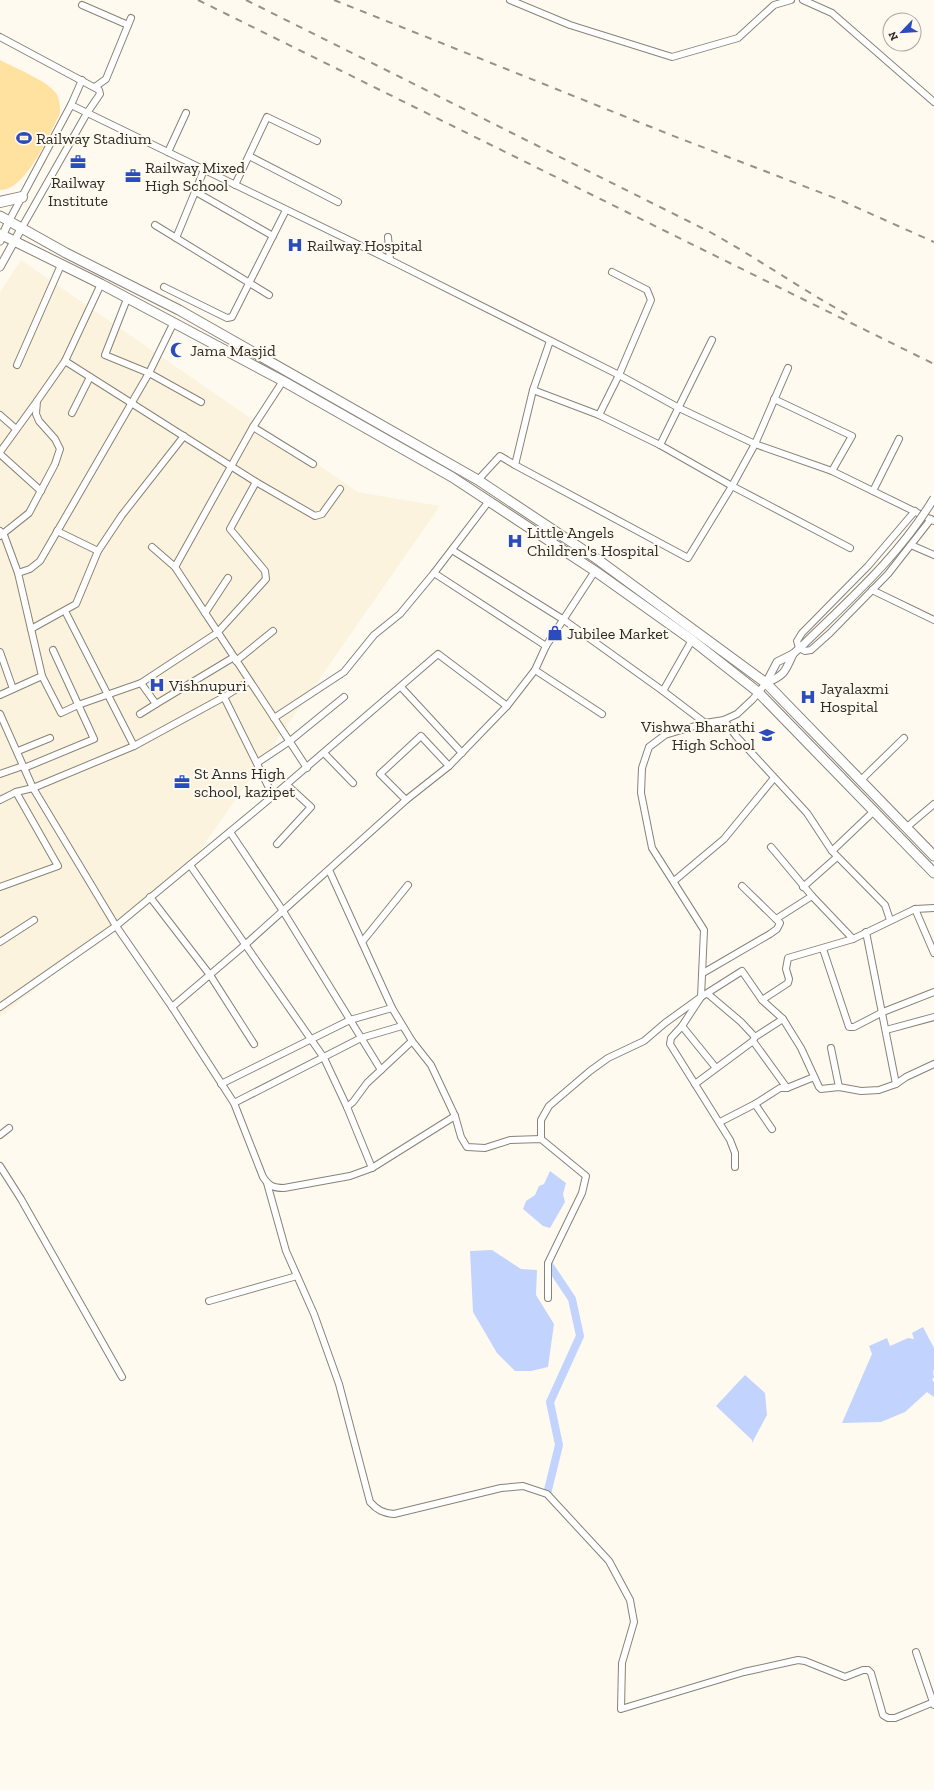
<svg xmlns="http://www.w3.org/2000/svg" width="934" height="1790" font-family="'Zilla Slab',serif">
	<style>
		.built { fill: #fcf3df }
		.green { fill: #ffe1a0 }
		.water { fill: #c2d4fd }
		.lines { fill: none; stroke-linecap: round; stroke-linejoin: round }
		.canal { stroke: #c2d4fd; stroke-width: 8 }
		.minor-casing { stroke: #888377; stroke-width: 8 }
		.tertiary-casing { stroke: #888377; stroke-width: 9 }
		.primary-casing { stroke: #888377; stroke-width: 11 }
		.trunk-casing { stroke: #888377; stroke-width: 12 }
		.minor { stroke: #fff; stroke-width: 6 }
		.tertiary { stroke: #fff; stroke-width: 7 }
		.primary { stroke: #fff; stroke-width: 9 }
		.trunk { stroke: #fff; stroke-width: 10 }
		.rail { stroke: #95928a; stroke-width: 2; stroke-dasharray: 7 7; stroke-linecap: butt }
		.tertiary-bridge-casing { stroke: #888377; stroke-width: 9; stroke-linecap: butt }
		.tertiary-bridge { stroke: #fff; stroke-width: 7 }
		.labels { text-anchor: middle; stroke-width: 4; stroke-linejoin: round; paint-order: stroke }
		.poi-label { font-size: 16px; fill: #2e2c27; stroke: #fffaf0; text-anchor: start }
	</style>
	<rect width="100%" height="100%" fill="#fffaf0"/>
	<!-- built -->
	<path class="built" d="M21,260L358,492L440,506L190,865L0,1017V292Z"/>
	<!-- green -->
	<path class="green" d="M0,60C13,67 47,81 55,92C60,98 60,106 60,113C50,133 26,191 0,190Z"/>
	<!-- water -->
	<g class="water">
		<path d="M550,1171L566,1183L563,1194L565,1202L550,1228L543,1226L523,1209L526,1201L535,1195L539,1186L544,1184Z"/>
		<path d="M492,1250L521,1269L537,1270L536,1295L554,1324L548,1367L531,1371H515L497,1353L473,1312L470,1251Z"/>
		<path d="M923,1327L934,1348V1370L933,1372L934,1377L932,1380L934,1382V1397L927,1392L905,1412L881,1422L842,1423L872,1354L869,1346L887,1338L890,1346L908,1338L914,1339L912,1333Z"/>
		<path d="M745,1375L765,1393L767,1415L752,1443V1440L716,1406Z"/>
	</g>
	<g class="lines">
		<!-- canal -->
		<path class="canal" d="M547,1494L559,1445L550,1402L580,1336L572,1299L548,1263"/>
		<defs>
			<g id="minor">
				<path d="M510,0L570,25L672,57L738,38L774,5L791,0"/>
				<path d="M803,0L832,13L934,102"/>
				<path d="M82,5L128,25"/>
				<path d="M0,37L99,90L100,94L87,113L21,229"/>
				<path d="M95,87L106,79L131,18"/>
				<path d="M71,105L390,260L619,375L679,408L755,444L832,471L934,521"/>
				<path d="M168,152L186,113"/>
				<path d="M249,156L338,202"/>
				<path d="M235,185L267,117L317,141"/>
				<path d="M196,192L273,236"/>
				<path d="M9,221L71,105L82,80"/>
				<path d="M155,225L269,295"/>
				<path d="M388,237L390,260"/>
				<path d="M176,238L204,170"/>
				<path d="M164,287L227,318L232,317L286,210"/>
				<path d="M127,299L105,355L149,373L201,402"/>
				<path d="M550,341L533,390L515,465L688,558L732,486L755,444L788,368"/>
				<path d="M65,361L256,482L315,516L322,514L340,489"/>
				<path d="M17,365L61,265"/>
				<path d="M533,390L599,415L660,445L732,486L850,548"/>
				<path d="M774,399L852,436L832,471"/>
				<path d="M72,413L90,377"/>
				<path d="M0,415L16,429"/>
				<path d="M599,415L619,375L651,300L647,290L612,272"/>
				<path d="M253,427L313,464"/>
				<path d="M660,445L712,340"/>
				<path d="M0,452L37,401"/>
				<path d="M0,454L41,491"/>
				<path d="M478,480L500,456L515,465"/>
				<path d="M873,491L899,439"/>
				<path d="M915,511L868,566L802,633L797,641L799,648L805,651L811,650L830,633L888,574L931,519"/>
				<path d="M0,531L4,535L18,573L42,676L0,695"/>
				<path d="M57,531L98,551"/>
				<path d="M0,536L29,513L55,464L60,449L55,439L39,421L36,414L37,401L65,361L101,284"/>
				<path d="M911,545L934,555"/>
				<path d="M152,547L175,567L307,768"/>
				<path d="M452,550L564,620L663,691L705,723"/>
				<path d="M175,567L253,427L283,381"/>
				<path d="M18,573L30,569L40,561L149,373L174,322"/>
				<path d="M434,573L546,646"/>
				<path d="M872,590L934,620"/>
				<path d="M65,611L134,746L224,697"/>
				<path d="M205,613L228,578"/>
				<path d="M31,629L76,604L98,551L122,515L184,436"/>
				<path d="M0,652L13,689"/>
				<path d="M236,661L273,631"/>
				<path d="M535,670L602,714"/>
				<path d="M42,676L61,713L78,705L141,683L217,633L266,579L265,571L230,529L256,482"/>
				<path d="M249,681L224,697L273,796"/>
				<path d="M141,683L156,704L234,657"/>
				<path d="M401,687L462,753"/>
				<path d="M663,691L692,640"/>
				<path d="M0,714L33,788L116,926L172,1007L234,1103L263,1177C269,1186 273,1188 284,1188L350,1176L372,1168L455,1116L431,1065L412,1041"/>
				<path d="M140,714L156,704"/>
				<path d="M274,718L344,672L374,635L400,614L434,573L489,501"/>
				<path d="M724,720L736,736L807,813L832,851L885,905L890,920"/>
				<path d="M18,751L50,738"/>
				<path d="M324,753L353,783"/>
				<path d="M257,763L290,741L344,697"/>
				<path d="M24,768L94,739L53,650"/>
				<path d="M0,774L23,766"/>
				<path d="M861,780L904,738"/>
				<path d="M0,800L16,792L33,788L134,746"/>
				<path d="M406,800L380,774L421,736L449,766"/>
				<path d="M907,827L934,804"/>
				<path d="M230,832L283,911L381,1070"/>
				<path d="M277,844L311,807L287,785"/>
				<path d="M771,847L812,896"/>
				<path d="M832,851L874,811"/>
				<path d="M190,865L324,1058L347,1107L372,1168"/>
				<path d="M329,870L392,1008L412,1041L367,1083L353,1102L347,1107"/>
				<path d="M674,881L724,839L774,778"/>
				<path d="M0,887L58,866L16,792"/>
				<path d="M803,887L837,857"/>
				<path d="M150,897L210,975L254,1044"/>
				<path d="M915,909L934,953"/>
				<path d="M776,919L812,896L853,939"/>
				<path d="M0,942L34,920"/>
				<path d="M362,942L408,885"/>
				<path d="M823,949L849,1027H854L883,1012L934,992"/>
				<path d="M703,973L770,934L777,929L780,923L742,886"/>
				<path d="M708,994L741,1022L755,1037"/>
				<path d="M762,1000L783,1019L801,1048L819,1087L821,1089L839,1087L861,1091L879,1090L896,1084L866,932"/>
				<path d="M0,1007L116,926L273,796L438,654L507,706L535,670L546,646L595,571"/>
				<path d="M172,1007L246,944L406,800L449,766L507,706"/>
				<path d="M783,1019L755,1037L753,1041L787,1088L814,1077"/>
				<path d="M682,1026L716,1068"/>
				<path d="M886,1030L934,1017"/>
				<path d="M831,1048L839,1087"/>
				<path d="M221,1084L350,1020L392,1008"/>
				<path d="M695,1084L753,1041"/>
				<path d="M896,1084L906,1077L934,1064"/>
				<path d="M234,1103L361,1038L402,1026"/>
				<path d="M755,1104L772,1129"/>
				<path d="M455,1116L461,1137L467,1147L485,1148L510,1140L541,1139L586,1176L582,1193L548,1263V1298"/>
				<path d="M720,1122L755,1104L780,1088H787"/>
				<path d="M0,1135L9,1128"/>
				<path d="M541,1139V1120L549,1106L590,1071L608,1058L644,1041L665,1023L701,997L742,971L762,1000L788,983L789,979L786,969L788,958L853,939L915,909L934,908"/>
				<path d="M0,1166L21,1199L122,1377"/>
				<path d="M735,1167V1153L730,1140L670,1044L671,1038L682,1026L701,997L704,930L652,848L641,793L642,768L649,747L665,735L705,723L724,720L737,714L753,699L766,683"/>
				<path d="M267,1183L286,1251L314,1314L339,1384L370,1502C377,1510 383,1513 394,1514L501,1488L523,1486L547,1494L609,1561L630,1600L634,1622L622,1663L621,1709L744,1672L798,1660L805,1661L845,1677L863,1670H868L871,1673L883,1715L888,1718H895L934,1702"/>
				<path d="M209,1301L297,1276"/>
				<path d="M916,1652L934,1705"/>
			</g>
			<g id="tertiary">
				<path d="M0,241L9,221"/>
				<path d="M0,267L21,229"/>
				<path d="M766,683L777,662L793,654L804,644"/>
				<path d="M766,683C785,675 785,672 793,654"/>
			</g>
			<g id="primary">
				<path d="M0,216L66,253L179,310L478,480L597,559L766,683L934,856"/>
				<path d="M0,234L101,284L283,381L452,477L595,571L692,640L758,692L934,873"/>
			</g>
			<path id="trunk" d="M0,202L22,197"/>
		</defs>
		<!-- minor casing -->
		<use href="#minor" class="minor-casing"/>
		<!-- tertiary casing -->
		<use href="#tertiary" class="tertiary-casing"/>
		<!-- primary casing -->
		<use href="#primary" class="primary-casing"/>
		<!-- trunk casing -->
		<use href="#trunk" class="trunk-casing"/>
		<!-- minor -->
		<use href="#minor" class="minor"/>
		<!-- tertiary -->
		<use href="#tertiary" class="tertiary"/>
		<!-- primary -->
		<use href="#primary" class="primary"/>
		<!-- trunk -->
		<use href="#trunk" class="trunk"/>
		<!-- rail -->
		<g class="rail">
			<path d="M198,0L934,364"/>
			<path d="M246,0L710,232C757,258 801,289 848,315"/>
			<path d="M334,0L671,135L840,200L934,242"/>
		</g>
		<defs>
			<path id="tertiary-bridge" d="M804,644C851,598 900,555 934,498"/>
		</defs>
		<!-- tertiary-bridge casing -->
		<use href="#tertiary-bridge" class="tertiary-bridge-casing"/>
		<!-- tertiary-bridge -->
		<use href="#tertiary-bridge" class="tertiary-bridge"/>
	</g>
	<!-- icons -->
	<defs>
		<symbol id="stadium-bare" viewBox="-9 -9 18 18"><path d="M0-5a6.5 5 0 1 0 0 10a6.5 5 0 1 0 0-10ZM-3.5-1.8h7v3.6h-7Z" fill="#2b4cbc" stroke="#fffaf0" stroke-width="2.5" paint-order="stroke"/></symbol>
		<symbol id="office-bare" viewBox="-9 -9 18 18"><path d="M-6-3h4V-5.5h4V-3h4V5H-6ZM-1-4.5V-3h2v-1.5ZM-6 0V1H6V0Z" fill="#2b4cbc" stroke="#fffaf0" stroke-width="2.5" paint-order="stroke"/></symbol>
		<symbol id="hospital-bare" viewBox="-9 -9 18 18"><path d="M-5-5h3v3.5h4V-5h3V5h-3V1.5h-4V5h-3Z" fill="#2b4cbc" stroke="#fffaf0" stroke-width="2.5" paint-order="stroke"/></symbol>
		<symbol id="mosque-bare" viewBox="-9 -9 18 18"><path d="M3.5-4.9A6 6 0 1 0 3.5 4.9A5 5 0 1 1 3.5-4.9Z" fill="#2b4cbc" stroke="#fffaf0" stroke-width="2.5" paint-order="stroke"/></symbol>
		<symbol id="shop-bare" viewBox="-9 -9 18 18"><path d="M-5-2.5h2.3a2.7 3.5 0 0 1 5.4 0H5L5.5 6h-11ZM-1.5-2.5h3a1.5 2.3 0 0 0-3 0Z" fill="#2b4cbc" stroke="#fffaf0" stroke-width="2.5" paint-order="stroke"/></symbol>
		<symbol id="school-bare" viewBox="-9 -9 18 18"><path d="M0-5L7-2L0 1L-7-2ZM-4 1L0 2.5L4 1V4Q0 6-4 4Z" fill="#2b4cbc" stroke="#fffaf0" stroke-width="2.5" paint-order="stroke"/></symbol>
	</defs>
	<g fill-rule="evenodd">
		<use href="#stadium-bare" x="13" y="127" width="22" height="22"/>
		<use href="#office-bare" x="67" y="151" width="22" height="22"/>
		<use href="#office-bare" x="122" y="165" width="22" height="22"/>
		<use href="#hospital-bare" x="284" y="234" width="22" height="22"/>
		<use href="#mosque-bare" x="167" y="339" width="22" height="22"/>
		<use href="#hospital-bare" x="504" y="530" width="22" height="22"/>
		<use href="#shop-bare" x="544" y="622" width="22" height="22"/>
		<use href="#hospital-bare" x="146" y="674" width="22" height="22"/>
		<use href="#hospital-bare" x="797" y="686" width="22" height="22"/>
		<use href="#school-bare" x="756" y="724" width="22" height="22"/>
		<use href="#office-bare" x="171" y="771" width="22" height="22"/>
	</g>
	<g class="labels">
		<!-- poi labels -->
		<g class="poi-label">
			<text x="36" y="144">Railway Stadium</text>
			<text x="145" y="173">Railway Mixed<tspan x="145" dy="18">High School</tspan></text>
			<text x="78" y="188" text-anchor="middle">Railway<tspan x="78" dy="18">Institute</tspan></text>
			<text x="307" y="251">Railway Hospital</text>
			<text x="190" y="356">Jama Masjid</text>
			<text x="527" y="538">Little Angels<tspan x="527" dy="18">Children's Hospital</tspan></text>
			<text x="567" y="639">Jubilee Market</text>
			<text x="169" y="691">Vishnupuri</text>
			<text x="820" y="694">Jayalaxmi<tspan x="820" dy="18">Hospital</tspan></text>
			<text x="755" y="732" text-anchor="end">Vishwa Bharathi<tspan x="755" dy="18">High School</tspan></text>
			<text x="194" y="779">St Anns High<tspan x="194" dy="18">school, kazipet</tspan></text>
		</g>
	</g>
	<!-- north arrow -->
	<g transform="translate(902 32) rotate(245)"><circle r="19" fill="#fffaf0" stroke="#aba8a0"/>
	<path d="M0-3L7 15L0 10L-7 15Z" fill="#2b4cbc"/>
	<text y="-6" font-size="11" font-weight="bold" text-anchor="middle" fill="#2e2c27">N</text>
	</g>
</svg>
